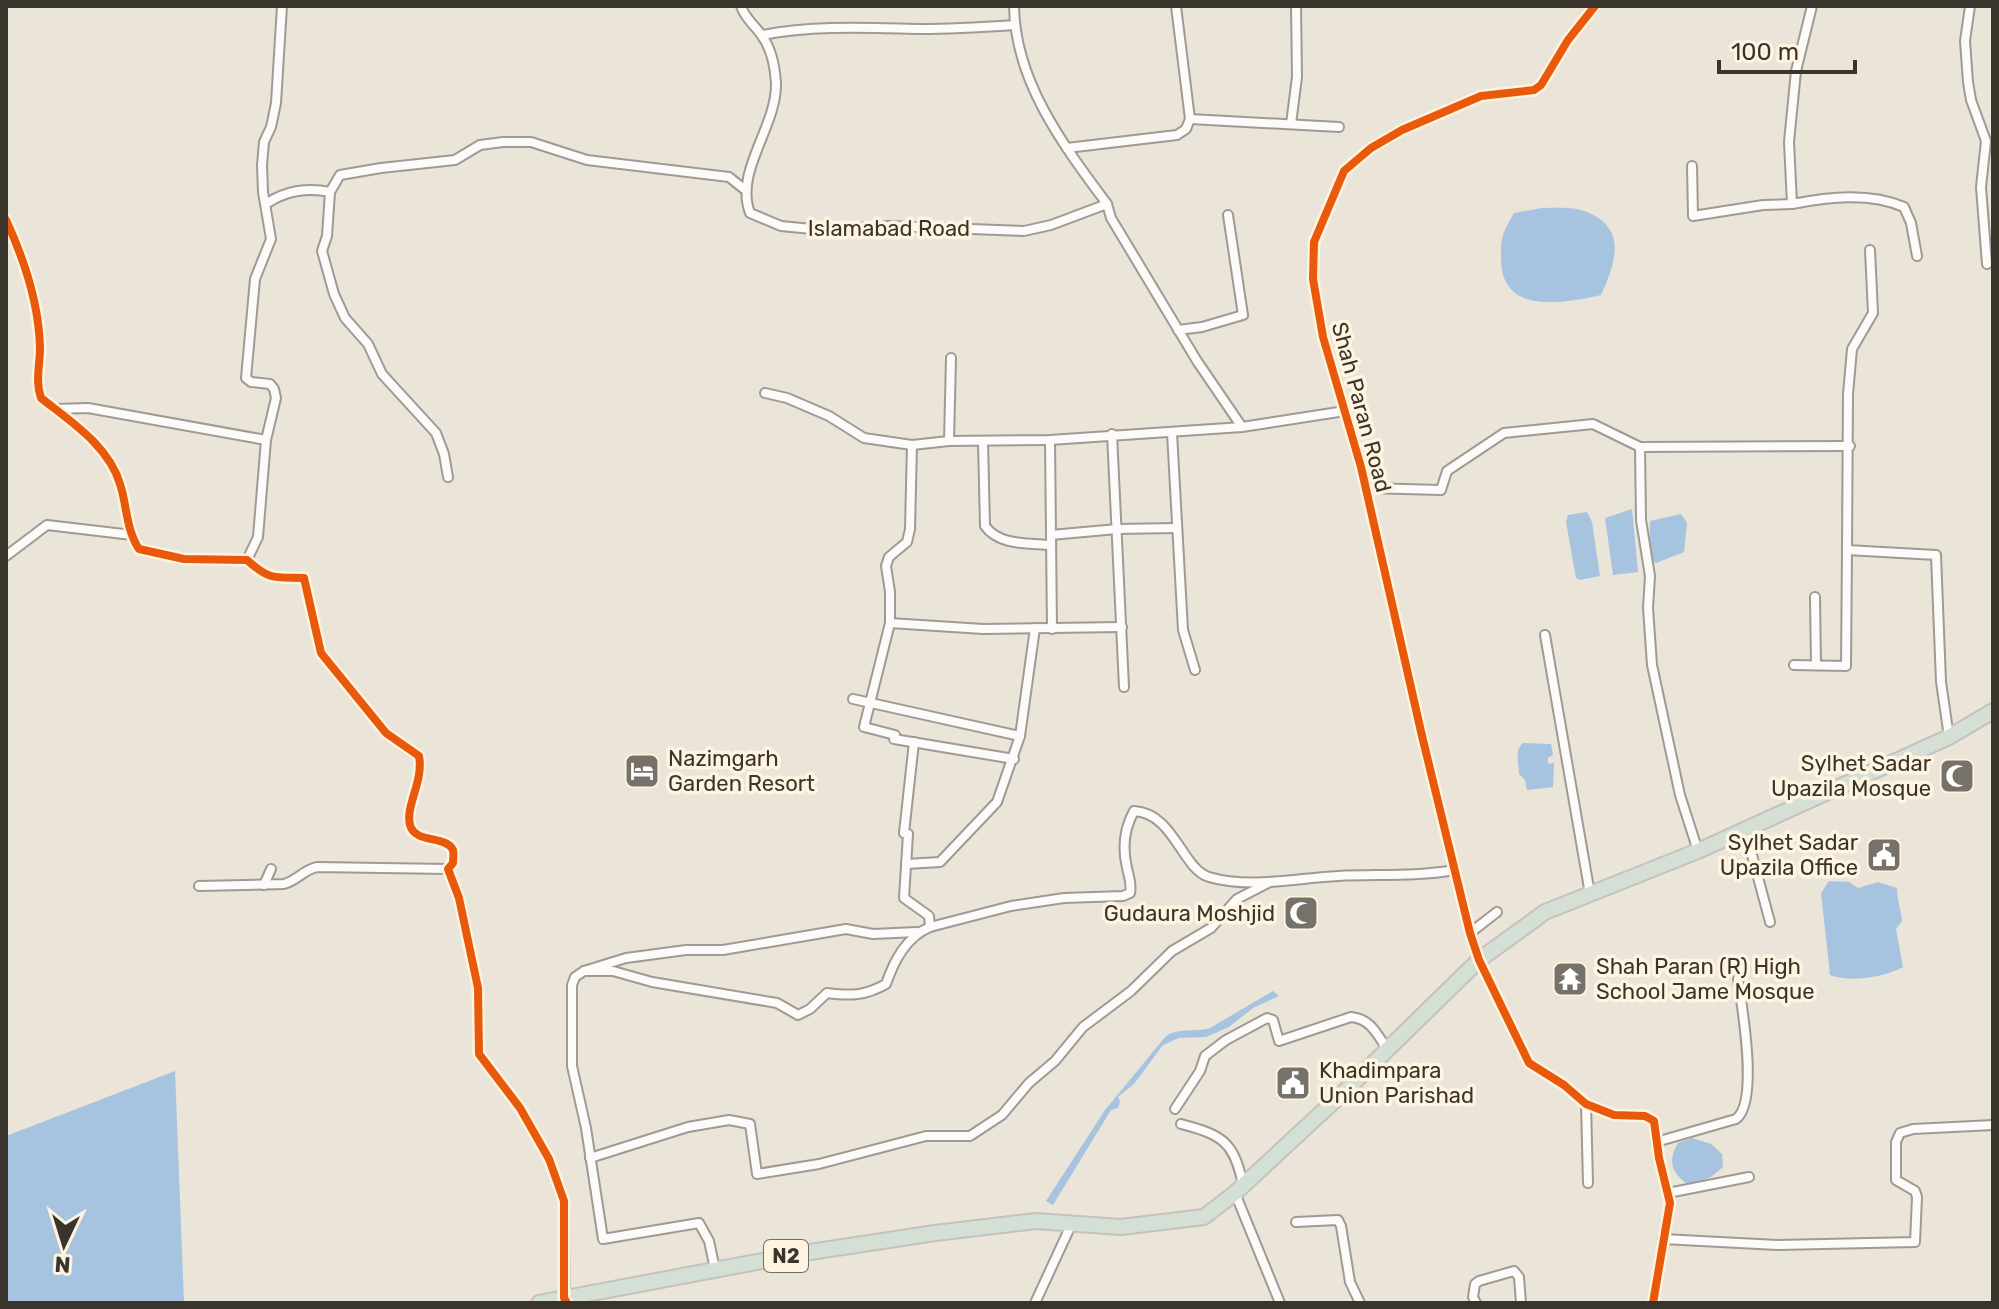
<svg xmlns="http://www.w3.org/2000/svg" width="1999" height="1309" font-family="Rubik,sans-serif">
	<style>
		.water { fill: #a6c4df }
		.lines { fill: none; stroke-linecap: round; stroke-linejoin: round }
		.minor-casing { stroke: #9f9a92; stroke-width: 12 }
		.trunk-casing { stroke: #c5c2bc; stroke-width: 18 }
		.minor { stroke: #fcfbf9; stroke-width: 8 }
		.trunk { stroke: #d4e0d5; stroke-width: 14 }
		.cycleway-casing { stroke: #fff4df; stroke-width: 13 }
		.cycleway { stroke: #e8590c; stroke-width: 8 }
		.labels { text-anchor: middle; stroke-width: 7; stroke-linejoin: round; paint-order: stroke }
		.shield { fill: #fff4df; stroke: #746e62; stroke-width: 2 }
		.shield-label { font-size: 20px; font-weight: bold; fill: #39352d }
		.street-label { font-size: 22px; fill: #39352d; stroke: #fff4df }
		.poi-label { font-size: 22px; fill: #39352d; stroke: #fff4df; text-anchor: start }
	</style>
	<rect width="100%" height="100%" fill="#eae4d9"/>
	<!-- water -->
	<g class="water">
		<path d="M1542,208C1554,208 1570,207 1581,210C1628,225 1617,260 1601,295C1565,303 1502,316 1501,260C1501,236 1502,234 1514,213Z"/>
		<path d="M1632,509L1638,572L1613,575L1605,518Z"/>
		<path d="M1587,512L1592,522L1600,576L1580,580L1576,578L1566,522L1568,515Z"/>
		<path d="M1681,514L1687,523L1684,552L1656,563L1649,557L1650,521Z"/>
		<path d="M1523,743L1551,744L1553,755L1548,758V764L1554,763L1553,787L1527,790L1525,780L1519,774C1519,763 1514,751 1523,743Z"/>
		<path d="M1829,881L1849,882L1858,888L1878,882L1897,888C1897,901 1901,908 1902,921L1896,929L1903,967C1884,977 1851,983 1830,975L1821,893Z"/>
		<path d="M1273,991L1279,996L1253,1008L1229,1027L1206,1037L1179,1038L1163,1045L1134,1084L1118,1097L1120,1101L1118,1108L1111,1110L1053,1205L1046,1201L1105,1110L1166,1036C1180,1027 1194,1033 1210,1028Z"/>
		<path d="M175,1071L184,1303H6V1136Z"/>
		<path d="M1692,1138L1711,1144L1722,1154L1723,1167L1711,1177L1689,1185C1672,1174 1667,1161 1678,1143Z"/>
	</g>
	<g class="lines">
		<defs>
			<g id="minor">
				<path d="M741,6C745,19 755,25 762,36C771,48 775,68 776,83C777,127 734,171 750,213L781,226L822,230L890,226L1024,231L1051,225L1107,204"/>
				<path d="M1014,6C1015,82 1064,146 1107,204L1111,218L1197,361L1242,427"/>
				<path d="M1595,6L1568,40L1541,85L1534,90L1481,96L1402,130L1371,148L1344,171L1314,242L1313,279L1323,337L1361,467L1422,736L1470,933L1479,960L1529,1063L1564,1085L1586,1104L1614,1115L1645,1116L1654,1121L1659,1158L1670,1203L1653,1303"/>
				<path d="M1970,6L1965,41L1968,82L1971,100L1986,141L1981,187L1987,264"/>
				<path d="M762,35C816,25 868,28 922,29C953,29 984,27 1015,25"/>
				<path d="M1190,119L1339,127"/>
				<path d="M1291,124L1297,77L1296,6"/>
				<path d="M1067,148L1177,135L1186,129L1190,119L1176,6"/>
				<path d="M1692,166L1693,216L1763,205L1792,204L1789,142L1796,71L1812,6"/>
				<path d="M266,204C284,191 308,187 330,192"/>
				<path d="M1792,204C1829,197 1869,192 1904,207L1911,223L1917,256"/>
				<path d="M6,220C24,259 39,304 40,348C40,365 35,381 41,398C70,421 109,446 120,484C127,505 126,530 139,549L184,559L247,560C270,581 275,577 304,578L321,653L386,733L419,756C424,781 405,806 410,825C415,844 446,835 453,850C454,854 453,859 453,863L448,869L459,898L478,988L479,1054L520,1108L549,1159L564,1201L565,1301"/>
				<path d="M1870,250L1873,313L1852,349L1848,394L1847,550L1936,555L1941,682L1949,737"/>
				<path d="M1178,330L1202,327L1243,315L1228,215"/>
				<path d="M765,393L787,398L829,416L864,438L912,445L949,441L1050,440L1242,427L1345,411"/>
				<path d="M55,409L88,408L266,440"/>
				<path d="M1172,433L1183,630L1195,670"/>
				<path d="M1112,434L1124,687"/>
				<path d="M1050,440L1052,629"/>
				<path d="M949,441L951,358"/>
				<path d="M983,441L985,526C999,546 1029,543 1051,545"/>
				<path d="M912,445L910,529L907,542L889,557L886,566L890,592V623L864,727L895,735L894,739L1014,759"/>
				<path d="M448,477L444,454L436,433L382,374L368,344L345,318L334,294L322,251L327,236L330,192L340,175L381,168L455,160L480,145L503,142H531L587,160L729,177L744,189"/>
				<path d="M1366,488L1441,490L1447,471L1504,433L1593,424L1640,447"/>
				<path d="M1051,535L1117,529L1176,528"/>
				<path d="M6,556L47,525L132,535"/>
				<path d="M247,560L258,537L266,440L276,398L274,389L270,384L251,382L246,378L255,279L271,239L263,192L262,165L264,142L271,127L276,103L282,6"/>
				<path d="M1815,597L1816,665"/>
				<path d="M890,623L983,629L1122,627"/>
				<path d="M1545,635L1590,894"/>
				<path d="M1794,665L1846,666L1847,550"/>
				<path d="M853,699L1020,736"/>
				<path d="M914,742L904,833L908,834L904,898L929,916L930,927"/>
				<path d="M1745,829L1770,922"/>
				<path d="M1698,851L1680,795L1652,665L1648,608L1650,576L1641,520L1640,447L1850,446"/>
				<path d="M906,864L940,862L997,802L1020,736L1035,628"/>
				<path d="M264,885L271,869"/>
				<path d="M199,886L284,884C298,880 303,870 317,867L448,869"/>
				<path d="M1470,933L1497,912"/>
				<path d="M584,971H613L652,982L777,1003L798,1015L810,1009L827,993C850,996 865,996 886,984C894,961 906,937 930,927L1011,906L1064,898L1123,896L1130,893C1132,884 1129,877 1127,868C1122,847 1124,829 1134,811C1174,813 1182,869 1209,877C1249,889 1297,878 1338,876C1377,874 1415,877 1454,870"/>
				<path d="M1586,1104L1588,1183"/>
				<path d="M1175,1109L1200,1071L1205,1056L1226,1040L1267,1018L1273,1020L1279,1041L1351,1017C1371,1019 1377,1034 1387,1049"/>
				<path d="M1181,1124C1223,1135 1234,1142 1243,1185"/>
				<path d="M1656,1142L1736,1119C1759,1102 1742,1007 1738,979"/>
				<path d="M590,1158L688,1127L729,1120L750,1124L757,1174L819,1164L926,1136H970L1002,1115L1029,1083L1055,1061L1083,1027L1131,991L1172,951L1211,928L1237,899L1268,883"/>
				<path d="M1235,1193L1280,1303"/>
				<path d="M1668,1193L1749,1177"/>
				<path d="M1296,1222L1338,1220L1341,1226L1350,1282L1360,1303"/>
				<path d="M1663,1239L1777,1245L1915,1242L1917,1197L1915,1191L1896,1180V1142L1900,1133L1913,1129L1993,1125"/>
				<path d="M715,1269L709,1241L699,1223L603,1239L586,1128L572,1066V985L575,977L584,971L626,958L686,950H723L846,929L873,934L917,932"/>
				<path d="M1035,1303L1072,1223"/>
				<path d="M1476,1303L1473,1297L1475,1284L1479,1281L1514,1271L1519,1277L1521,1303"/>
			</g>
			<path id="trunk" d="M539,1303L810,1252L935,1233L1036,1221L1121,1227L1204,1217L1235,1193L1345,1091L1479,960L1545,912L1698,851L1949,737L1993,711"/>
		</defs>
		<!-- minor casing -->
		<use href="#minor" class="minor-casing"/>
		<!-- trunk casing -->
		<use href="#trunk" class="trunk-casing"/>
		<!-- minor -->
		<use href="#minor" class="minor"/>
		<!-- trunk -->
		<use href="#trunk" class="trunk"/>
		<defs>
			<g id="cycleway">
				<path d="M1595,6L1568,40L1541,85L1534,90L1481,96L1402,130L1371,148L1344,171L1314,242L1313,279L1323,337L1361,467L1422,736L1470,933L1479,960L1529,1063L1564,1085L1586,1104L1614,1115L1645,1116L1654,1121L1659,1158L1670,1203L1653,1303"/>
				<path d="M6,220C24,259 39,304 40,348C40,365 35,381 41,398C70,421 109,446 120,484C127,505 126,530 139,549L184,559L247,560C270,581 275,577 304,578L321,653L386,733L419,756C424,781 405,806 410,825C415,844 446,835 453,850C454,854 453,859 453,863L448,869L459,898L478,988L479,1054L520,1108L549,1159L564,1201V1298L567,1303"/>
			</g>
		</defs>
		<!-- cycleway casing -->
		<use href="#cycleway" class="cycleway-casing"/>
		<!-- cycleway -->
		<use href="#cycleway" class="cycleway"/>
	</g>
	<!-- icons -->
	<defs>
		<symbol id="hotel-square" viewBox="-11 -11 22 22"><rect x="-9" y="-9" width="18" height="18" rx="4" fill="#777269" stroke="#fff4df"/><path d="M-6-4.5h1.5V1H6V5H4.5V3h-9V5H-6ZM-4 0a1.8 1.8 0 1 1 3.6 0ZM.5 0V-2.5h3Q6-2.5 6 0Z" fill="#fff"/></symbol>
		<symbol id="mosque-square" viewBox="-11 -11 22 22"><rect x="-9" y="-9" width="18" height="18" rx="4" fill="#777269" stroke="#fff4df"/><path d="M3.5-4.9A6 6 0 1 0 3.5 4.9A5 5 0 1 1 3.5-4.9Z" fill="#fff"/></symbol>
		<symbol id="civic-square" viewBox="-11 -11 22 22"><rect x="-9" y="-9" width="18" height="18" rx="4" fill="#777269" stroke="#fff4df"/><path d="M-.6-6.5H3V-4.5H.6V-3L4-1V1h2V6H-6V1h2V-1L-.6-3ZM-1.2 2.5V6h2.4V2.5Z" fill="#fff"/></symbol>
		<symbol id="temple-square" viewBox="-11 -11 22 22"><rect x="-9" y="-9" width="18" height="18" rx="4" fill="#777269" stroke="#fff4df"/><path d="M0-6L5-2H3V0L6.5 2.5H4V6H1.5V3h-3V6H-4V2.5H-6.5L-3 0V-2H-5Z" fill="#fff"/></symbol>
	</defs>
	<g fill-rule="evenodd">
		<use href="#hotel-square" x="622" y="751" width="40" height="40"/>
		<use href="#mosque-square" x="1937" y="756" width="40" height="40"/>
		<use href="#civic-square" x="1864" y="835" width="40" height="40"/>
		<use href="#mosque-square" x="1281" y="893" width="40" height="40"/>
		<use href="#temple-square" x="1550" y="959" width="40" height="40"/>
		<use href="#civic-square" x="1273" y="1063" width="40" height="40"/>
	</g>
	<g class="labels">
		<!-- shield labels -->
		<rect class="shield" x="764" y="1240" width="44" height="32" rx="6"/>
		<g class="shield-label">
			<text x="786" y="1263">N2</text>
		</g>
		<!-- street labels -->
		<g class="street-label">
			<text x="889" y="236">Islamabad Road</text>
			<text transform="translate(1362 407) rotate(75)" y="8">Shah Paran Road</text>
		</g>
		<!-- poi labels -->
		<g class="poi-label">
			<text x="668" y="766">Nazimgarh<tspan x="668" dy="25">Garden Resort</tspan></text>
			<text x="1931" y="771" text-anchor="end">Sylhet Sadar<tspan x="1931" dy="25">Upazila Mosque</tspan></text>
			<text x="1858" y="850" text-anchor="end">Sylhet Sadar<tspan x="1858" dy="25">Upazila Office</tspan></text>
			<text x="1275" y="921" text-anchor="end">Gudaura Moshjid</text>
			<text x="1596" y="974">Shah Paran (R) High<tspan x="1596" dy="25">School Jame Mosque</tspan></text>
			<text x="1319" y="1078">Khadimpara<tspan x="1319" dy="25">Union Parishad</tspan></text>
		</g>
	</g>
	<!-- border -->
	<rect width="1999" height="1309" fill="none" stroke="#39352d" stroke-width="16"/>
	<!-- north arrow -->
	<g transform="translate(64 1245) rotate(184)" stroke="#fff4df" stroke-width="6" paint-order="stroke">
	<path d="M0-6L14 30L0 20L-14 30Z" fill="#39352d"/>
	<text y="-12" font-size="22" font-weight="bold" text-anchor="middle" fill="#39352d">N</text>
	</g>
	<!-- scale -->
	<path d="M1719 60v12h136v-12" fill="none" stroke="#39352d" stroke-width="4"/>
	<text x="1731" y="60" font-size="24" fill="#39352d" stroke="#fff4df" stroke-width="6" paint-order="stroke">100 m</text>
</svg>
